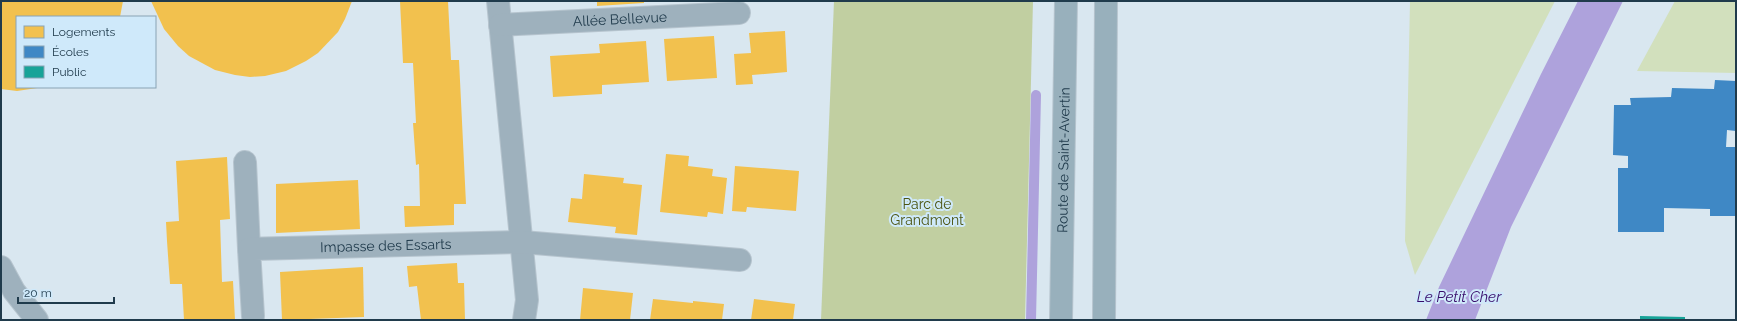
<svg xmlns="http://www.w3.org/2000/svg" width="1737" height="321" font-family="Raleway,sans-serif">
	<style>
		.green { fill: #d2e0bd }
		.forest { fill: #c1cfa1 }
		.water { fill: #aea2dc }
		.homes { fill: #f2c14e }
		.schools { fill: #3f88c5 }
		.public { fill: #17a398 }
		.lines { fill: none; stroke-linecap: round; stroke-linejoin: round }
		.stream { stroke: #aea2dc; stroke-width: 10 }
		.minor-casing { stroke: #b6c4ce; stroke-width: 24 }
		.major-casing { stroke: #b6c4ce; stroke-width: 24 }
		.minor { stroke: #9eb1bd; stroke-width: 22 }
		.major { stroke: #98b0bc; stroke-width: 22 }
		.labels { text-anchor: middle; stroke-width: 4; stroke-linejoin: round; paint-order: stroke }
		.street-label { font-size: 14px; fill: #203b4c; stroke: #cfe9fa }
		.park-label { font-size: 14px; fill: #4b5411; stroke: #cfe9fa }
		.water-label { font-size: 15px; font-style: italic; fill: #380c6b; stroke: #cfe9fa }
	</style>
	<rect width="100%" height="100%" fill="#d9e7f0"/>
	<!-- green -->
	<g class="green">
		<path d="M1410,1H1555L1415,275L1405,241Z"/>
		<path d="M1675,1H1736V73L1637,71Z"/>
	</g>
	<!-- forest -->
	<path class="forest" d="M834,1H1033L1025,320H821Z"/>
	<!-- water -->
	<path class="water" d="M1578,1H1623L1511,227L1475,320H1426L1439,287L1541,74Z"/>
	<!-- homes -->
	<g class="homes">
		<path d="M1,1H123L120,17H17V87H44L17,91L1,89Z"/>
		<path d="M151,1H352L345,19L338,32L318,53L306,61L286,71L265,76L250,77L235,75L215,70L189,56L178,46L164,29Z"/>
		<path d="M400,1H448L451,60H459L466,204H454V225L405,227L404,206H420L419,164L416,165L413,123H416L413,63H403Z"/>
		<path d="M597,1H644V3L597,6Z"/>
		<path d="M785,31L787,72L752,75L753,84L736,85L734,54L751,53L749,33Z"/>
		<path d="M714,36L717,78L667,81L664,39Z"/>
		<path d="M646,41L649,82L602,85V94L553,97L550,56L600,53L599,44Z"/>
		<path d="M666,154L689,156L688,166L713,169L712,176L727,178L723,214L708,212L707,217L660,212Z"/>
		<path d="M227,157L230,219L220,220L222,282L233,281L235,320H184L182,284H170L167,241L166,222L179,221L176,161Z"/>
		<path d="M735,166L799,171L796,211L747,207L746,212L732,211Z"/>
		<path d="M584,174L624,178L623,183L642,185L637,235L615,233L616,227L568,222L571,198L582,199Z"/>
		<path d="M358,180L360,229L276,233V184Z"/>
		<path d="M457,263L458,283H464L465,320H421L417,286L409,287L407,266Z"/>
		<path d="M363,267L364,317L282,320L280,272Z"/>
		<path d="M583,288L633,293L630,320H580Z"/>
		<path d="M653,299L693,303V301L724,304L722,320H650Z"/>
		<path d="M754,299L795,304L793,320H751Z"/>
	</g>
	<!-- schools -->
	<path class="schools" d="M1715,80L1736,81V131L1727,130L1726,147H1736V216H1710V209L1664,208V232H1618V168H1628V156L1613,155L1614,105H1631L1630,98L1671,97L1672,88L1714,89Z"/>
	<!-- public -->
	<path class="public" d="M1640,316L1685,317V320H1640Z"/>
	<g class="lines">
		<!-- stream -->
		<path class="stream" d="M1031,320L1036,95"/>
		<defs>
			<g id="minor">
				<path d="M498,1L527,300L524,320"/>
				<path id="s1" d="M500,25L739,13"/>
				<path d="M245,162L249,249"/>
				<path d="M1,267L14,291L37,320"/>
				<path id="s2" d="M253,316L249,249L522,242L740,260"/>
			</g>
			<g id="major">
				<path id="s3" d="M1061,320L1066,1"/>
				<path d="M1104,320L1106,1"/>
			</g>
		</defs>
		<!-- minor casing -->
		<use href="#minor" class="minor-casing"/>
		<!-- major casing -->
		<use href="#major" class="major-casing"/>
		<!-- minor -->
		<use href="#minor" class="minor"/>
		<!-- major -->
		<use href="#major" class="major"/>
	</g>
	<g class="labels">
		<!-- street labels -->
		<g class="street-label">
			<text dy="5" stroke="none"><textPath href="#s1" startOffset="120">Allée Bellevue</textPath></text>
			<text dy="5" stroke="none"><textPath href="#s3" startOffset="160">Route de Saint-Avertin</textPath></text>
			<text dy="5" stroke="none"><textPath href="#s2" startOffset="204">Impasse des Essarts</textPath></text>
		</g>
		<!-- park labels -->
		<g class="park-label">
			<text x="927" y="209">Parc de<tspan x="927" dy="16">Grandmont</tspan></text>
		</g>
		<!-- water labels -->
		<g class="water-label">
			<text x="1459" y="302">Le Petit Cher</text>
		</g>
	</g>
	<!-- border -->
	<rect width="1737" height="321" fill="none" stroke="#203b4c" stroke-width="4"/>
	<!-- legend -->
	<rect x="16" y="16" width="140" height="72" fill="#cfe9fa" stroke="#89a3b4"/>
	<rect x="24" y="26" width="20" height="12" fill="#f2c14e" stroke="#89a3b4"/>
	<text x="52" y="36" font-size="12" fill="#203b4c">Logements</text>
	<rect x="24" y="46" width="20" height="12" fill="#3f88c5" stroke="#89a3b4"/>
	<text x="52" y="56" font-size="12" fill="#203b4c">Écoles</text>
	<rect x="24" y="66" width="20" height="12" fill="#17a398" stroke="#89a3b4"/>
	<text x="52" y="76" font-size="12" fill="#203b4c">Public</text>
	<!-- scale -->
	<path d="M18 297v6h96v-6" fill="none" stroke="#203b4c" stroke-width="2"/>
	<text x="24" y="297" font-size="12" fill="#203b4c" stroke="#cfe9fa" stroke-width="3" paint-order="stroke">20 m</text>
</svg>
